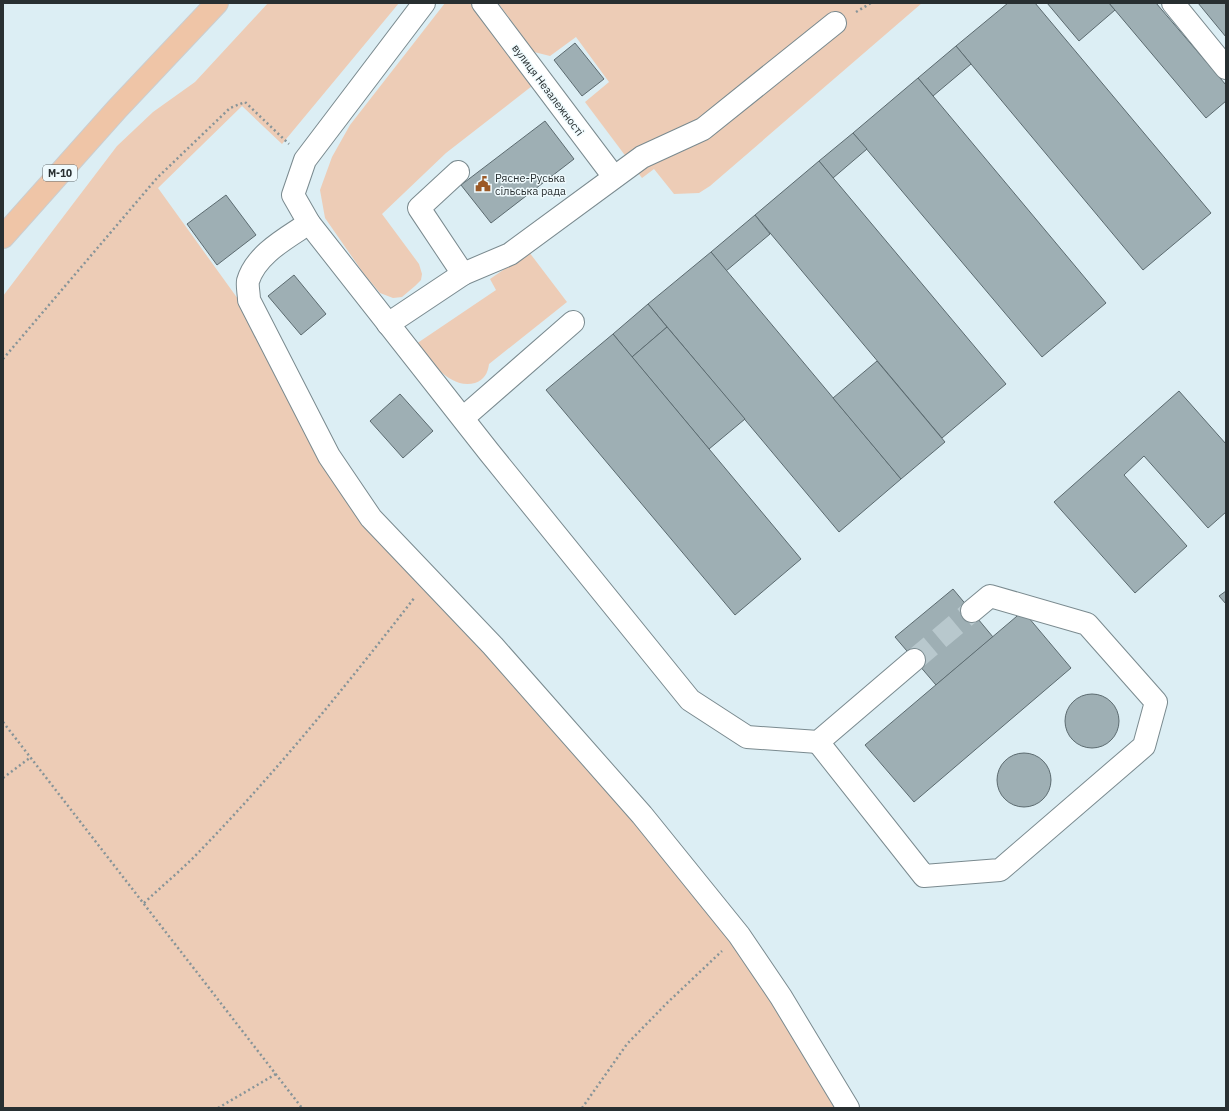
<svg xmlns="http://www.w3.org/2000/svg" width="1229" height="1111" font-family="'IBM Plex Sans',sans-serif">
	<style>
		.green { fill: #edccb6 }
		.building { fill: #9eafb4; stroke: #5c6b70 }
		.lines { fill: none; stroke-linecap: round; stroke-linejoin: round }
		.minor-tunnel { stroke: #b8c8cd; stroke-width: 22; stroke-dasharray: 22 11; stroke-linecap: butt }
		.minor-casing { stroke: #7a8a8f; stroke-width: 24 }
		.major-casing { stroke: #cbcdce; stroke-width: 24 }
		.path { stroke: #879498; stroke-width: 2.5; stroke-dasharray: 2 3; stroke-linecap: butt }
		.minor { stroke: #fff; stroke-width: 22 }
		.major { stroke: #efc5a7; stroke-width: 22 }
		.labels { text-anchor: middle; stroke-width: 3; stroke-linejoin: round; paint-order: stroke }
		.shield { fill: #effafd; stroke: #646c6e; stroke-width: 1 }
		.shield-label { font-size: 10px; font-weight: bold; fill: #282f31 }
		.street-label { font-size: 11px; fill: #282f31; stroke: #effafd }
		.poi-label { font-size: 11px; fill: #282f31; stroke: #effafd; text-anchor: start }
	</style>
	<rect width="100%" height="100%" fill="#dceef4"/>
	<!-- green -->
	<g class="green">
		<path d="M268,3H399L282,144L242,106L158,188L256,324L359,517L613,790L736,944L835,1108H3V296L117,146L153,112L195,82Z"/>
		<path d="M445,3H470L532,86L446,153L382,214L419,264L422,274L421,280L415,286L402,297L393,298L380,293L364,274L325,218L320,190L332,157L350,125Z"/>
		<path d="M498,3H922L710,186L699,193L674,194L654,169L642,178L585,102L609,82L576,37L550,56L534,52Z"/>
		<path d="M529,252L567,302L489,364C488,373 484,380 475,383C450,390 430,360 416,344L496,290L490,279Z"/>
	</g>
	<!-- building -->
	<g class="building">
		<path d="M1008,3H1035L1211,213L1143,270L956,46Z"/>
		<path d="M1047,3H1109L1115,10L1079,41Z"/>
		<path d="M1109,3H1156L1226,85V101L1206,118Z"/>
		<path d="M1198,3H1226V37Z"/>
		<path d="M575,43L604,79L582,96L554,60Z"/>
		<path d="M956,46L971,64L933,96L918,78Z"/>
		<path d="M918,78L1106,303L1042,357L853,133Z"/>
		<path d="M545,121L574,159L491,223L461,185Z"/>
		<path d="M853,133L867,149L833,178L819,161Z"/>
		<path d="M819,161L1006,384L942,438L755,215Z"/>
		<path d="M226,195L256,235L217,265L187,224Z"/>
		<path d="M755,215L770,234L726,271L711,252Z"/>
		<path d="M711,252L901,479L839,532L648,304Z"/>
		<path d="M294,275L326,314L301,335L268,296Z"/>
		<path d="M648,304L667,327L632,357L613,334Z"/>
		<path d="M667,327L745,419L709,449L632,357Z"/>
		<path d="M613,334L801,559L735,615L546,390Z"/>
		<path d="M877,361L945,442L901,479L833,398Z"/>
		<path d="M1179,391L1226,444V512L1208,528L1144,456L1124,475L1187,546L1135,593L1054,502Z"/>
		<path d="M400,394L433,431L403,458L370,421Z"/>
		<path d="M953,589L993,637L936,685L895,637Z"/>
		<path d="M1226,591V604L1219,596Z"/>
		<path d="M1023,611L1071,668L914,802L865,745Z"/>
		<circle cx="1092" cy="721" r="27"/>
		<circle cx="1024" cy="780" r="27"/>
	</g>
	<g class="lines">
		<!-- minor-tunnel -->
		<path class="minor-tunnel" d="M914,660L972,611"/>
		<defs>
			<g id="minor">
				<path d="M424,3L305,160L293,195L309,223L489,452L690,700L747,737L818,742L914,660"/>
				<path d="M483,3L614,177"/>
				<path d="M1173,3L1226,68"/>
				<path d="M458,172L419,208L463,274"/>
				<path d="M309,223C287,238 256,254 248,281C247,286 249,294 249,300L329,456L371,518L493,646L642,815L739,935L781,997L848,1108"/>
				<path d="M388,324L463,274L510,254L642,157L703,129L835,23"/>
				<path d="M463,418L573,322"/>
				<path d="M818,742L924,876L1000,870L1144,746L1156,702L1087,624L990,596L972,611"/>
			</g>
			<path id="major" d="M3,237L117,109L217,3"/>
		</defs>
		<!-- minor casing -->
		<use href="#minor" class="minor-casing"/>
		<!-- major casing -->
		<use href="#major" class="major-casing"/>
		<!-- path -->
		<g class="path">
			<path d="M856,12L871,3"/>
			<path d="M3,359L157,178L230,108L245,102L289,144"/>
			<path d="M3,722L302,1108"/>
			<path d="M3,778L31,757"/>
			<path d="M144,903C161,887 179,872 195,856C274,775 346,686 415,597"/>
			<path d="M218,1108L276,1074"/>
			<path d="M582,1108L627,1044L667,1003L722,951"/>
		</g>
		<!-- minor -->
		<use href="#minor" class="minor"/>
		<!-- major -->
		<use href="#major" class="major"/>
	</g>
	<!-- icons -->
	<defs>
		<symbol id="civic-bare" viewBox="-9 -9 18 18"><path d="M-.6-6.5H3V-4.5H.6V-3L4-1V1h2V6H-6V1h2V-1L-.6-3ZM-1.2 2.5V6h2.4V2.5Z" fill="#9b5926" stroke="#effafd" stroke-width="2.5" paint-order="stroke"/></symbol>
	</defs>
	<g fill-rule="evenodd">
		<use href="#civic-bare" x="472" y="173" width="22" height="22"/>
	</g>
	<g class="labels">
		<!-- shield labels -->
		<rect class="shield" x="43" y="165" width="34" height="16" rx="3"/>
		<g class="shield-label">
			<text x="60" y="177">М-10</text>
		</g>
		<!-- street labels -->
		<g class="street-label">
			<text transform="translate(548 90) rotate(53)" y="4">вулиця Незалежності</text>
		</g>
		<!-- poi labels -->
		<g class="poi-label">
			<text x="495" y="182">Рясне-Руська<tspan x="495" dy="13">сільська рада</tspan></text>
		</g>
	</g>
	<!-- border -->
	<rect width="1229" height="1111" fill="none" stroke="#282f31" stroke-width="8"/>
</svg>
